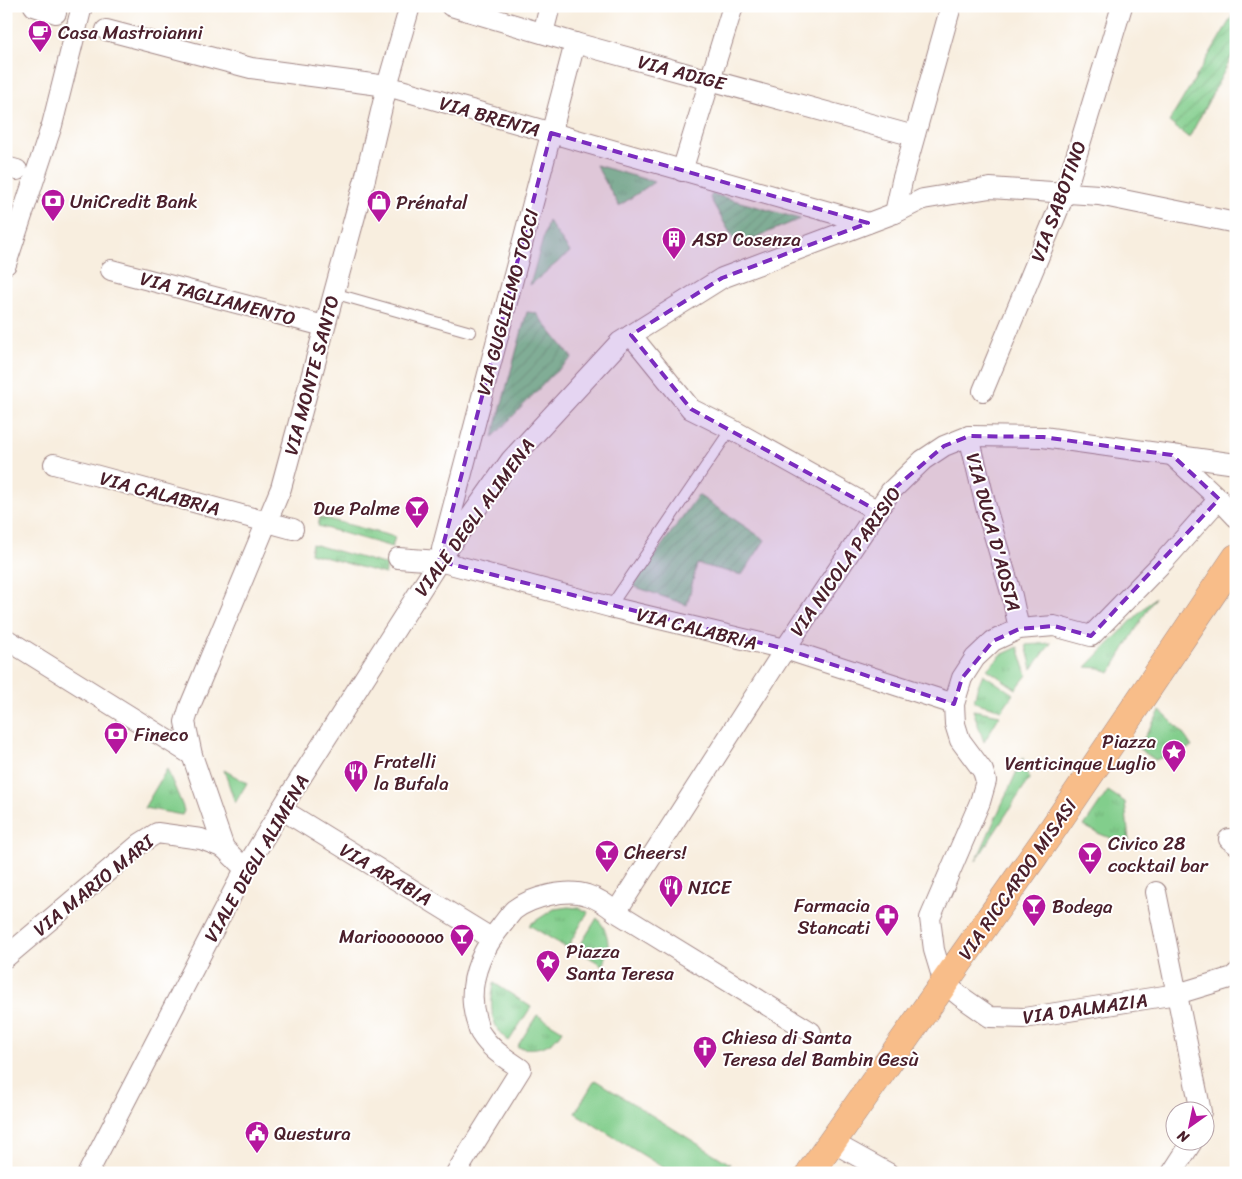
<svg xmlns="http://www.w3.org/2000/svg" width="1242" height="1179" font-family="Sriracha,sans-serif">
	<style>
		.grass { fill: url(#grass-tufts); stroke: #66765c }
		.garden { fill: url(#garden-furrows); stroke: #66765c }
		.pitch { fill: #82ce8c; stroke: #66765c }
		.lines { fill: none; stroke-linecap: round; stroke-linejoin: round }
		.lane-casing { stroke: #a18685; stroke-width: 12 }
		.street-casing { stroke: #a18685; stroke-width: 22 }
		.primary-casing { stroke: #a18685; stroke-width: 29 }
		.lane { stroke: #fff; stroke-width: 10 }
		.street { stroke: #fff; stroke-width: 20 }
		.primary { stroke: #f8bd89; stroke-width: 28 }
		.marked { fill: #7b2cbf; fill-opacity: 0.2; stroke: #7b2cbf; stroke-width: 4; stroke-dasharray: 10 6; stroke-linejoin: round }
		.labels { text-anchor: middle; stroke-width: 4; stroke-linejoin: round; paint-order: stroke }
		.poi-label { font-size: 19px; fill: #4a1f2b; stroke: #fff; text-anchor: start }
		.street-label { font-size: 19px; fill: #4a1f2b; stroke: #fff }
	</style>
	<defs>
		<pattern id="grass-tufts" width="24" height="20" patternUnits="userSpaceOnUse" patternTransform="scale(1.25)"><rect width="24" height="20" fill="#82ce8c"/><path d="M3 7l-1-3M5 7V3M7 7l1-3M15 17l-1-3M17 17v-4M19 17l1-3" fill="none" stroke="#72b079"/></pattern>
		<pattern id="garden-furrows" width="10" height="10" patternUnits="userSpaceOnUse" patternTransform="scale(1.25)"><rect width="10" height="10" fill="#82ce8c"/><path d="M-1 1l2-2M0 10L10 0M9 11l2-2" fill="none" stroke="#72b079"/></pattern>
	</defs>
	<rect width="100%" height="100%" fill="#fff"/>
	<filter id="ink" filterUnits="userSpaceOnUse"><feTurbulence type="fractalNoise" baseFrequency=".02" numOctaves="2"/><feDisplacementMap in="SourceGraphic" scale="10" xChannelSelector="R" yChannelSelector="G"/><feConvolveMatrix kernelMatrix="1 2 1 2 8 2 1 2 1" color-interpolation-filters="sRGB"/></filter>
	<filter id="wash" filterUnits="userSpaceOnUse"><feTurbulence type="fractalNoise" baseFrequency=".0096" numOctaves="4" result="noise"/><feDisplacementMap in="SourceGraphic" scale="20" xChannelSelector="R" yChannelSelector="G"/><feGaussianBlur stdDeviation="1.12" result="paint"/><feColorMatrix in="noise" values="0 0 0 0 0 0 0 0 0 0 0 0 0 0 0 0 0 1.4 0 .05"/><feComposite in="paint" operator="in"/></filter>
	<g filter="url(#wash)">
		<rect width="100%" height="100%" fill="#f8eedf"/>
		<!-- grass -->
		<g class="grass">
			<path d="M596,165L654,182L619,206Z"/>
			<path d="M548,221L570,252L530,285Z"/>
			<path d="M320,517L395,537L392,547L318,526Z"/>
			<path d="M312,544L387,565L385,574L310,553Z"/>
			<path d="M1155,597L1110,673L1100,668L1086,667Z"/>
			<path d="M1051,643L1032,669L1026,645Z"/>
			<path d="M1018,647L1027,675L1016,689L987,669L1001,655Z"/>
			<path d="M983,674L1013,694L1002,710L974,702L977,688Z"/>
			<path d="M973,710L1000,715L984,742Z"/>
			<path d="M1160,711C1173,722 1183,732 1192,747L1155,760L1138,748Z"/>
			<path d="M1023,758L1029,779L976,861Z"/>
			<path d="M167,769L183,807L184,811L182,815L144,808Z"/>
			<path d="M224,770L247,783L235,803Z"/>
			<path d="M1108,791L1125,802L1129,841C1111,840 1099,834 1084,826Z"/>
			<path d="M568,907L579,908L588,912L567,948L529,925L554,909Z"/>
			<path d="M597,918C609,932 612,949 602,965L577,950Z"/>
			<path d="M494,983L531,1007L509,1041C489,1028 490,1003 494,983Z"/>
			<path d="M537,1015L562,1030C553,1047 536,1051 517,1047Z"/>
		</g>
		<!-- garden -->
		<g class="garden">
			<path d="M1236,10V49L1189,138L1169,122Z"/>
			<path d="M712,194L800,219L737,245L710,198Z"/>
			<path d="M527,312L536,313L572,358L552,375L493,437Z"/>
			<path d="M698,495L765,540L742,575L697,564L687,605L633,586Z"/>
		</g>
		<!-- pitch -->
		<path class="pitch" d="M595,1080L730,1164L725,1173H672L575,1113Z"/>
	</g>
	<g filter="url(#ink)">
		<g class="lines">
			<defs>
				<g id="lane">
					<path d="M333,293L471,332"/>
					<path d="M610,607L731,429"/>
				</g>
				<g id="street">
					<path d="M34,6L56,13"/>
					<path d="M451,6L575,43L914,136"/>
					<path d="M106,30L251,68L387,86L868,223"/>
					<path d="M543,33L550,6"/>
					<path d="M6,167L17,170"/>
					<path d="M682,171L733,6"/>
					<path d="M895,213L902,181L951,6"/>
					<path d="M6,264L52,125L82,6"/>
					<path d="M111,270L324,326"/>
					<path d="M631,335L691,409L731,429L878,511"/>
					<path d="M983,391L1065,193L1122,6"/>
					<path d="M969,436L987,511L1012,596L1019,629"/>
					<path d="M1172,455L1219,499L1236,517"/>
					<path d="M54,464L293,529"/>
					<path d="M1219,499L1164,561L1091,636L1054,626L1019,629L993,641L975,658L962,678L954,704L955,724L960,740L983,771L986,781L980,802L930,918L934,950L944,983L960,996L990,1017L1024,1018L1177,994L1233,977L1236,974"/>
					<path d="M442,549L575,43"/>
					<path d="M398,558L439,561L610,607L785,649L954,704"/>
					<path d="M6,639L192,755"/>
					<path d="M281,809L491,938"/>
					<path d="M1229,839L1236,844"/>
					<path d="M245,869L224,848L192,755L185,722L190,706L281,488L365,179L387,86L410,6"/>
					<path d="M1156,892L1201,1112"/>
					<path d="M616,912L785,649L890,492L923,460L944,446L969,436L1043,437L1236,464"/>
					<path d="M6,957L141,843L157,833L201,839L224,848"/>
					<path d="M832,1142L888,1173"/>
					<path d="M88,1173L245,869L293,790L439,561L511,460L620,342L722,278L895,213L923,199L990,188L1099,195L1236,223"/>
					<path d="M456,1173L521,1069C507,1059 491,1050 481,1034C478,1031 478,1025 476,1020C466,985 480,952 502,925C506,920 510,914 514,910C531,897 567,888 587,895C598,898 607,905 616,912L811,1032"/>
					<path d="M1172,1173L1192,1142"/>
				</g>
				<path id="primary" d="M810,1173L1048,836L1236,558"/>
			</defs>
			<!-- lane casing -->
			<use href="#lane" class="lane-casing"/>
			<!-- street casing -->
			<use href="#street" class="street-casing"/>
			<!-- primary casing -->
			<use href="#primary" class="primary-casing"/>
			<!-- lane -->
			<use href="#lane" class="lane"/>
			<!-- street -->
			<use href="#street" class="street"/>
			<!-- primary -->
			<use href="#primary" class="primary"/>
		</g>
	</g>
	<!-- marked area -->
	<path class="marked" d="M551,133L868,223L722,278L631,335L691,409L878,511L890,492L944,446L969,436L1043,437L1172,455L1219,499L1091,636L1054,626L1019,629L993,641L962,678L954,704L785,649L439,561Z"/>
	<!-- icons -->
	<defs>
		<symbol id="cafe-pin" viewBox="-11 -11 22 30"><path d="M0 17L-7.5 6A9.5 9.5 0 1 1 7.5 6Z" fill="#b5179e" stroke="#fff"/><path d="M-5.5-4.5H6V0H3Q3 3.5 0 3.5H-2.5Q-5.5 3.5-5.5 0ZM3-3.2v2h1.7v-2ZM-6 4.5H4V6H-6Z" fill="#fff"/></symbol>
		<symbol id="bank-pin" viewBox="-11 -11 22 30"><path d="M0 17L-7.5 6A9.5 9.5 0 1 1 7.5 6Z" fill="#b5179e" stroke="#fff"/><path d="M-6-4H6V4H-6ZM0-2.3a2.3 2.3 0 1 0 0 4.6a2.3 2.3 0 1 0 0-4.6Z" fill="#fff"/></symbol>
		<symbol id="shop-pin" viewBox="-11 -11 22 30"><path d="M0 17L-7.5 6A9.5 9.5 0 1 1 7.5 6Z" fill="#b5179e" stroke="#fff"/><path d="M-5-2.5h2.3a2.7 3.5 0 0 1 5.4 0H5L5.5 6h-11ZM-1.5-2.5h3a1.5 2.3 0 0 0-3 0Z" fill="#fff"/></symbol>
		<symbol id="building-pin" viewBox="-11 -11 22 30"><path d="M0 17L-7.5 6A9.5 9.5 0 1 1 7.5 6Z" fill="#b5179e" stroke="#fff"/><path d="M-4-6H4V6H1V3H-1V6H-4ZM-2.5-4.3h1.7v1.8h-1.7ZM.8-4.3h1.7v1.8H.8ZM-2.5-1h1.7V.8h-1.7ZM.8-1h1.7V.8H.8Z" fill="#fff"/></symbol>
		<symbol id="bar-pin" viewBox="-11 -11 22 30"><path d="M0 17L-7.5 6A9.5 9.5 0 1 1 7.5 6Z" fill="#b5179e" stroke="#fff"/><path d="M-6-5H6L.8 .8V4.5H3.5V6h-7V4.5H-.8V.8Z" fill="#fff"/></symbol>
		<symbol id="sight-pin" viewBox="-11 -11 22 30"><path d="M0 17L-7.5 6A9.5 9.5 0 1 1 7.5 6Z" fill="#b5179e" stroke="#fff"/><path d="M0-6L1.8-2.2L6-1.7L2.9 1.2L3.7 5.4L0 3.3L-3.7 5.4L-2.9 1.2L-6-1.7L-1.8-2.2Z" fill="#fff"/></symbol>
		<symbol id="restaurant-pin" viewBox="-11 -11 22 30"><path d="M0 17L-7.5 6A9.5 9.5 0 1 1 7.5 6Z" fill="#b5179e" stroke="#fff"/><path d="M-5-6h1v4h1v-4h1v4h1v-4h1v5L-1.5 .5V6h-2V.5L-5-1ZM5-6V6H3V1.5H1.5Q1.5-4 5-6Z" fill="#fff"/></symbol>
		<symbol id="pharmacy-pin" viewBox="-11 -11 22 30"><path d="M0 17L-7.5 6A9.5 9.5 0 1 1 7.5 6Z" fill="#b5179e" stroke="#fff"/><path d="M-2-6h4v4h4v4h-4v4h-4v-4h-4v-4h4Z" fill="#fff"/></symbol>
		<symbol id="church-pin" viewBox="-11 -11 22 30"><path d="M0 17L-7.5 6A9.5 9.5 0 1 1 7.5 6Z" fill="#b5179e" stroke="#fff"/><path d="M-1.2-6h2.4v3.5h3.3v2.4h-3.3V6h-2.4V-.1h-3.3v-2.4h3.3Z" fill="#fff"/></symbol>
		<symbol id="civic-pin" viewBox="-11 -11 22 30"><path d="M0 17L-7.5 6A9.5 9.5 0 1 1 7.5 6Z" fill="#b5179e" stroke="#fff"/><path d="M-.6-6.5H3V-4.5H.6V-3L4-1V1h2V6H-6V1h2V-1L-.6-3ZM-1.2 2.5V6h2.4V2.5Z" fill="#fff"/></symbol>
	</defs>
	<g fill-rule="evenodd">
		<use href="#cafe-pin" x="26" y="18" width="28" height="38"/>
		<use href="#bank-pin" x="39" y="187" width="28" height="38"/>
		<use href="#shop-pin" x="365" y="188" width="28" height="38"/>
		<use href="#building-pin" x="660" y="225" width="28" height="38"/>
		<use href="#bar-pin" x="403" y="494" width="28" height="38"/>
		<use href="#bank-pin" x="102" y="720" width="28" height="38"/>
		<use href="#sight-pin" x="1160" y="738" width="28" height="38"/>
		<use href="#restaurant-pin" x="342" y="758" width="28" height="38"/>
		<use href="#bar-pin" x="593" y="838" width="28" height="38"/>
		<use href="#bar-pin" x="1076" y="840" width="28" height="38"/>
		<use href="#restaurant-pin" x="657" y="873" width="28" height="38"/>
		<use href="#bar-pin" x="1020" y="892" width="28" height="38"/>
		<use href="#pharmacy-pin" x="873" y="902" width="28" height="38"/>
		<use href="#bar-pin" x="448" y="922" width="28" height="38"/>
		<use href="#sight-pin" x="534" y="948" width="28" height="38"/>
		<use href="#church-pin" x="691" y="1034" width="28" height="38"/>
		<use href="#civic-pin" x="243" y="1119" width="28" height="38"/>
	</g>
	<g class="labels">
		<!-- poi labels -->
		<g class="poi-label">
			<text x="58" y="39">Casa Mastroianni</text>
			<text x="70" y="208">UniCredit Bank</text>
			<text x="396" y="209">Prénatal</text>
			<text x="692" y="246">ASP Cosenza</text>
			<text x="400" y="515" text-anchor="end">Due Palme</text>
			<text x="134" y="741">Fineco</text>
			<text x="1156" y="748" text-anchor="end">Piazza<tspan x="1156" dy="22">Venticinque Luglio</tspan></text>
			<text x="374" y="768">Fratelli<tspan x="374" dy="22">la Bufala</tspan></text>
			<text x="1108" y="850">Civico 28<tspan x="1108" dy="22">cocktail bar</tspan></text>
			<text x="624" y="859">Cheers!</text>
			<text x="688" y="894">NICE</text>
			<text x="870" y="912" text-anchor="end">Farmacia<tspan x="870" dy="22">Stancati</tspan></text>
			<text x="1052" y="913">Bodega</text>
			<text x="444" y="943" text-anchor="end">Mariooooooo</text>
			<text x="566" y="958">Piazza<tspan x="566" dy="22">Santa Teresa</tspan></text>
			<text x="722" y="1044">Chiesa di Santa<tspan x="722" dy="22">Teresa del Bambin Gesù</tspan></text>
			<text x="274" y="1140">Questura</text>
		</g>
		<!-- street labels -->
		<g class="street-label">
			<text transform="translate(682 72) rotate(15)" y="7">VIA ADIGE</text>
			<text transform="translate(490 116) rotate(16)" y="7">VIA BRENTA</text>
			<text transform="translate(1058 201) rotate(-70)" y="7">VIA SABOTINO</text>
			<text transform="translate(218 298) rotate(15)" y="7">VIA TAGLIAMENTO</text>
			<text transform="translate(507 302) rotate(-75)" y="7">VIA GUGLIELMO TOCCI</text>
			<text transform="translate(311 375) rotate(-75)" y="7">VIA MONTE SANTO</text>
			<text transform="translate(160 493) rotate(15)" y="7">VIA CALABRIA</text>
			<text transform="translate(474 517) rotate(-54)" y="7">VIALE DEGLI ALIMENA</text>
			<text transform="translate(994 532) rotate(75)" y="7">VIA DUCA D'AOSTA</text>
			<text transform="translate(845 561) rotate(-55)" y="7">VIA NICOLA PARISIO</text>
			<text transform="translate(697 628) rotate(14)" y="7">VIA CALABRIA</text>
			<text transform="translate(256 858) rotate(-60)" y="7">VIALE DEGLI ALIMENA</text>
			<text transform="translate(386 874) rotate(31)" y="7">VIA ARABIA</text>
			<text transform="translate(1017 879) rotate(-55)" y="7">VIA RICCARDO MISASI</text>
			<text transform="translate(93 885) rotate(-39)" y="7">VIA MARIO MARI</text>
			<text transform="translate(1085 1008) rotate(-8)" y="7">VIA DALMAZIA</text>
		</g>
	</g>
	<!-- margin -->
	<rect width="1242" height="1179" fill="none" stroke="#fff" stroke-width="25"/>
	<!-- north arrow -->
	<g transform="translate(1190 1126) rotate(213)"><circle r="24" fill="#ffffff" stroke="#b7a5aa"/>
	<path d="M0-4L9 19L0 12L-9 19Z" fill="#b5179e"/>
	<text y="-8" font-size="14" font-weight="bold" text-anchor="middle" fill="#4a1f2b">N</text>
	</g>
</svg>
